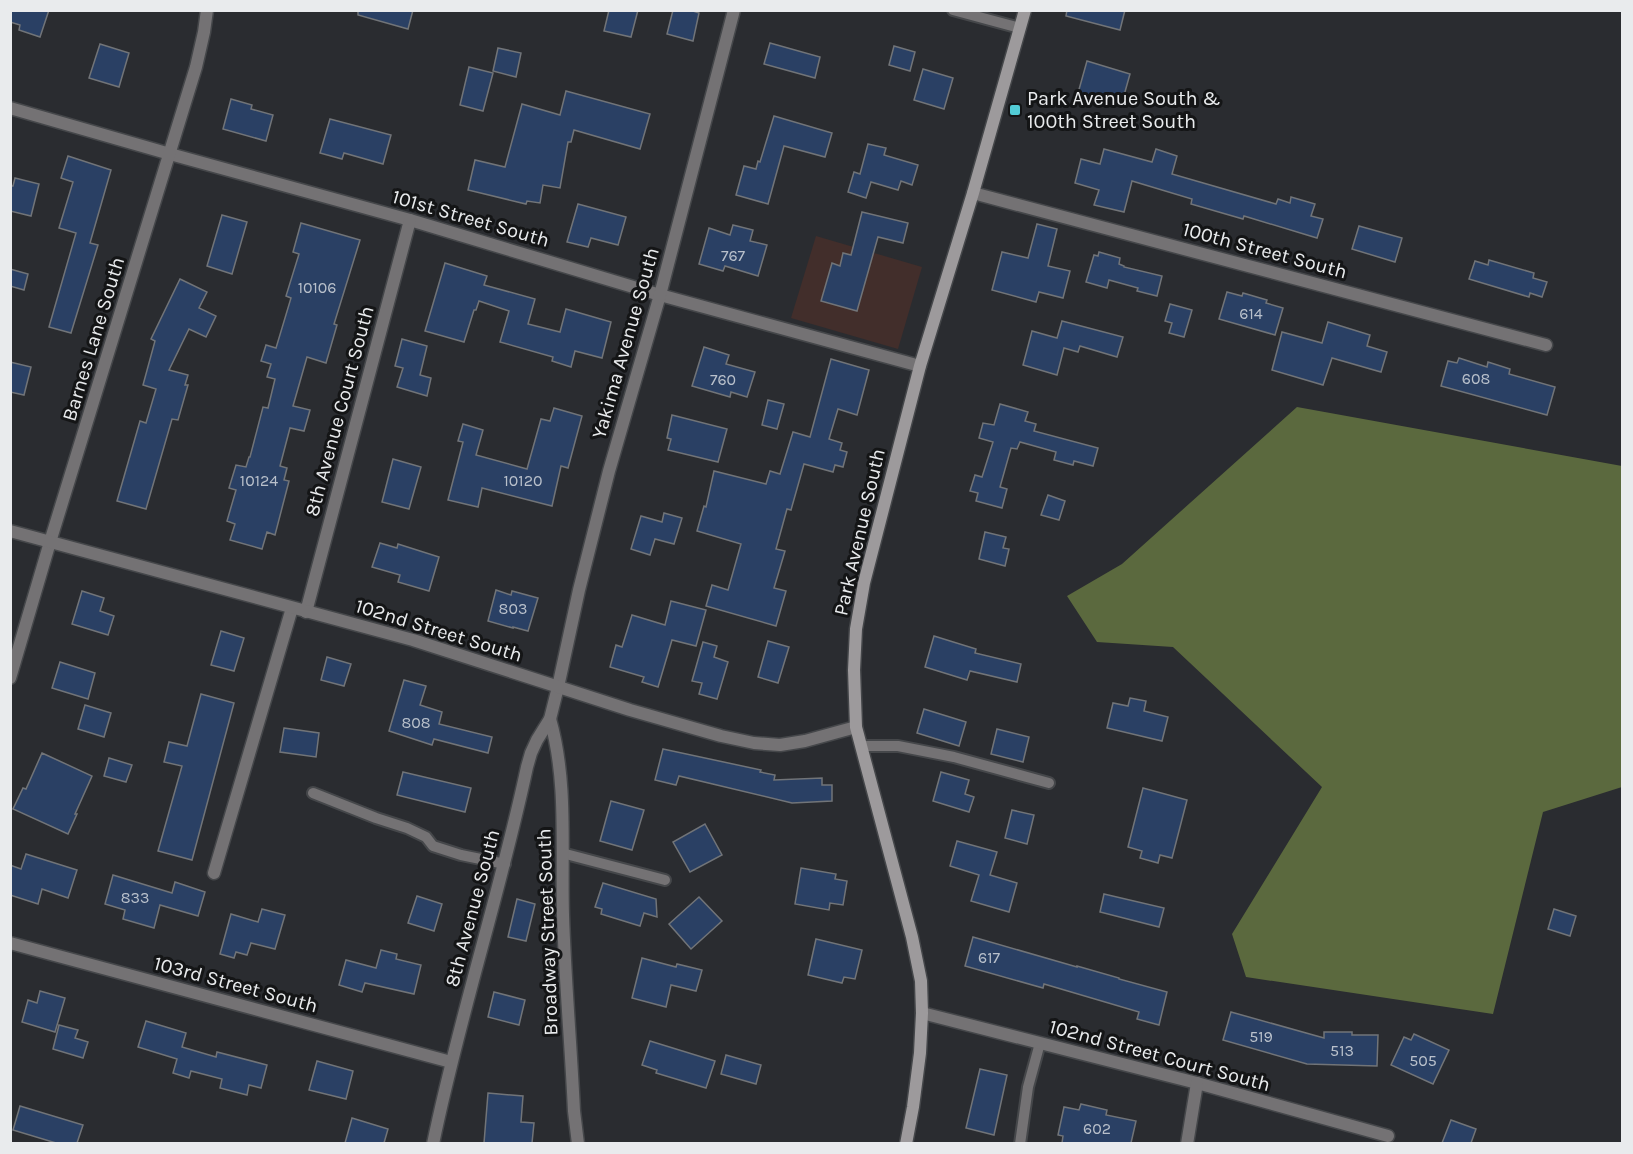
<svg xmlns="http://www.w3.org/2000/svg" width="1633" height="1154" font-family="Karla,sans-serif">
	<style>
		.commercial { fill: #422e2b }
		.forest { fill: #5b693e }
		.building { fill: #2a4064; stroke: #717478; stroke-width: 1.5 }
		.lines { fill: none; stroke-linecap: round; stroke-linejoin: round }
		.service-casing { stroke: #45474a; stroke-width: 14 }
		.minor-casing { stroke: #45474a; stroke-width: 15 }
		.tertiary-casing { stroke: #45474a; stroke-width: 15 }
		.secondary-casing { stroke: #45474a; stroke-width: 15 }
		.service { stroke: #747274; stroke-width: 10 }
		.minor { stroke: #747274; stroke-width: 12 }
		.tertiary { stroke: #747274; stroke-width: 12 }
		.secondary { stroke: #9d9a9c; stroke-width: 12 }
		.poi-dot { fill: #52ccd6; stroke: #141516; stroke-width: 2 }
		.labels { text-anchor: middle; stroke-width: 6; stroke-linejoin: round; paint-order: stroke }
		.number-label { font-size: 16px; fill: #b9c0cb }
		.poi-label { font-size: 20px; fill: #e9ebed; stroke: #141516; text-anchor: start }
		.street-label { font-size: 20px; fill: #e9ebed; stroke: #141516 }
	</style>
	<rect width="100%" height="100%" fill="#2a2c30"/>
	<!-- commercial -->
	<path class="commercial" d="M816,236L922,267L898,349L791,318Z"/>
	<!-- forest -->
	<path class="forest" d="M1297,407L1622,466V787L1543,812L1493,1014L1246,977L1232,934L1322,787L1173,647L1097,642L1067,596L1122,564Z"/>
	<!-- building -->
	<g class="building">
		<path d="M10,10H49L40,37L19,30L20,25L10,22Z"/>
		<path d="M358,10H413L408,29L358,15Z"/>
		<path d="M609,10H638L631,37L604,31Z"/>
		<path d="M673,10H690L699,13L693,41L667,34Z"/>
		<path d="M1067,10H1125L1120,30L1066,16Z"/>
		<path d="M770,43L820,57L815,78L764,64Z"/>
		<path d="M100,44L129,53L119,87L89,78Z"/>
		<path d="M894,46L915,52L910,71L889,65Z"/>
		<path d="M498,48L521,53L516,77L493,71Z"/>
		<path d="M1087,61L1130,74L1121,106L1078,93Z"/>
		<path d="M469,67L493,73L483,111L460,105Z"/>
		<path d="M923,69L953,78L944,109L914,100Z"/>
		<path d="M566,91L650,114L640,149L574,130L571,142H568L560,188L543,185L540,203L527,201L526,204L468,190L475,160L505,167L522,104L560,115Z"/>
		<path d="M231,99L252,105L251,109L273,115L266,141L223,129Z"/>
		<path d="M774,116L832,133L825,157L784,146L768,204L736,195L744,166L756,169L758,161L760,162Z"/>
		<path d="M330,119L391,135L383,164L344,153L342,159L320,153Z"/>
		<path d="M868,144L886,148L884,155L918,165L912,185L901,181L898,190L871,182L866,198L848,192L854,172L860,174Z"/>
		<path d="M1104,149L1152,162L1156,149L1177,156L1172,174L1276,204L1278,199L1290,203L1291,197L1315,204L1311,216L1323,219L1317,238L1244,216L1243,219L1191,204L1192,199L1132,181L1124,212L1094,205L1099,190L1075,183L1081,159L1100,164Z"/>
		<path d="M68,156L111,170L90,243L98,245L71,333L49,327L76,233L59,228L73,182L61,178Z"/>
		<path d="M15,178L39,184L31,216L10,211V186H13Z"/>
		<path d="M578,204L626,217L618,245L591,238L588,247L567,242Z"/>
		<path d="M862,212L908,223L903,243L878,237L857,311L821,301L832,263L840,266L843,253L851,255Z"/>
		<path d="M222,215L247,222L232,274L207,266Z"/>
		<path d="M301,223L360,240L334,324L337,325L326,363L307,357L293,406L310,410L304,431L290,428L280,466L287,468L284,480L289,481L275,535L267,532L262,549L230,540L235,524L227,521L236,490L229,488L236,465L246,467L249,457H250L263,407L268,408L275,379L267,377L271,364L261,361L266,345L276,348L291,298L286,296L299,254L293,252Z"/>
		<path d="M1037,224L1057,229L1048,266L1070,271L1063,298L1039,292L1036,302L992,290L1002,252L1028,258Z"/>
		<path d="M733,225L753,230L750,241L767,245L758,276L725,266L723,271L699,264L709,228L730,235Z"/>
		<path d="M1359,226L1402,238L1395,262L1352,249Z"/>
		<path d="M1099,252L1120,258L1119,264L1124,266V267L1162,276L1157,296L1137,291L1138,288L1109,280L1107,288L1086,282L1094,255L1098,256Z"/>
		<path d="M1489,260L1534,273L1533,278L1547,282L1542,297L1530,293L1529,297L1469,279L1475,261L1488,265Z"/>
		<path d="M445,263L487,276L484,285L535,299L528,324L560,332L566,309L611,322L602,358L575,351L571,367L552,361L553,357L500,342L509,311L479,301L476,310H474L464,342L425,331Z"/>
		<path d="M10,269L28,274L24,290L10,286Z"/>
		<path d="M180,279L207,292L199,308L216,316L206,337L189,329L169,370L188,375L185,385H188L178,420L172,419L146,509L117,501L140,421L146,423L156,389L143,385L155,341L151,339Z"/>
		<path d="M1227,292L1242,296L1243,293L1267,300L1266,303L1283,308L1275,335L1219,319Z"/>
		<path d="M1170,304L1192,310L1184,337L1169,333L1172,323L1165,321Z"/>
		<path d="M1062,321L1123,337L1117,357L1080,346L1078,352L1064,348L1057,375L1023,365L1032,331L1057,338Z"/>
		<path d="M1328,322L1370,335L1367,346L1387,352L1381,372L1332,358L1323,385L1272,370L1282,332L1322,343Z"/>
		<path d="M402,339L427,346L420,375L431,378L427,396L397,387L403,368L395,366Z"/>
		<path d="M704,347L729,355L726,364L755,372L747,397L731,392L730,397L692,386Z"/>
		<path d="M1459,358L1487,367L1488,362L1510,369L1509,374L1555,387L1547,415L1441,386L1448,361L1457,363Z"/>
		<path d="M831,359L869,370L857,415L838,409L829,439L842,443L840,450L847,452L843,467L835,465L833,472L804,464L791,510L787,509L776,549L785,551L774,588L786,591L776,626L706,606L712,585L728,590L741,544L697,531L704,506L706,507L714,471L766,484L770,471L780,474L793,432L810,437Z"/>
		<path d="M10,362L31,367L24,395L10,392Z"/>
		<path d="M768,400L784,404L777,429L762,425Z"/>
		<path d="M1000,404L1028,412L1025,421L1036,424L1034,431L1098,448L1093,466L1074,461L1073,465L1054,460L1056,452L1020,442L1017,449L1011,448L1000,487L1007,489L1002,508L976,501L978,493L970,491L975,475L982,477L993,442L979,438L983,423L994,425Z"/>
		<path d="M554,408L582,416L568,468L561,466L552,506L482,488L478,507L448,500L463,442L458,441L463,424L483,430L476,455L527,469L541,419L550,421Z"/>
		<path d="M672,415L727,429L718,462L668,450L671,439L667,438Z"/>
		<path d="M393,459L421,467L409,509L382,502Z"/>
		<path d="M1048,495L1065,501L1059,520L1041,515Z"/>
		<path d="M664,513L682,518L674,544L655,539L650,555L631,549L641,516L662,522Z"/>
		<path d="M985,532L1006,537L1003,548L1009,549L1005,566L979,559Z"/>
		<path d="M380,543L397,548L398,544L439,557L429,591L398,582L400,575L372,567Z"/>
		<path d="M496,590L511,595L512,591L538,598L528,631L513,627V628L488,621Z"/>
		<path d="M82,591L104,598L100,611L114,616L108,635L72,624Z"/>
		<path d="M671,601L706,610L696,646L672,640L658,687L642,682L644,677L610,667L616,645L622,647L632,615L665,625Z"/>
		<path d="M221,631L244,638L234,671L211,665Z"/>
		<path d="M934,636L976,649L975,653L1021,664L1017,682L970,671L967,680L925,667Z"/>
		<path d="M768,641L789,647L778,683L758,677Z"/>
		<path d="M703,642L717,646L714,657L728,662L717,699L699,694L702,683L692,681Z"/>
		<path d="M327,657L351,664L344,686L321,680Z"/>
		<path d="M60,662L95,673L88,699L52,688Z"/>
		<path d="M404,680L426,686L420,705L442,712L439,724L492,737L488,753L434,739L432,745L389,731Z"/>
		<path d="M201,694L234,703L192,860L158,851L182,766L164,762L169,742L187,746Z"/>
		<path d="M1130,698L1146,701L1144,711L1168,717L1162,741L1107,728L1113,703L1128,706Z"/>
		<path d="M85,705L111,713L104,737L78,729Z"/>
		<path d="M924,709L966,722L959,746L917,733Z"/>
		<path d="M284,728L319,733L316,757L280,752Z"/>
		<path d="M997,729L1029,737L1023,762L991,754Z"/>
		<path d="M663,749L761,770L760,772L775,775L774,780L822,778V785H832V801L792,803L679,776L676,785L655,780Z"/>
		<path d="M42,753L92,776L75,814H77L68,834L13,809L23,788L26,789Z"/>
		<path d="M109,758L132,765L126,782L104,776Z"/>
		<path d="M403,772L471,788L465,812L397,795Z"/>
		<path d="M941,772L969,780L965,794L974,797L969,812L933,801Z"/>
		<path d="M1143,788L1187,800L1172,858L1160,855L1158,863L1140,858L1142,851L1128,847Z"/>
		<path d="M611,801L644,810L632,850L600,841Z"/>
		<path d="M1012,810L1034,815L1027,844L1005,838Z"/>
		<path d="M705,824L722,855L690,872L673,842Z"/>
		<path d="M957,841L997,852L990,875L1017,883L1009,912L971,901L979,875L950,866Z"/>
		<path d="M26,854L77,870L68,898L42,889L38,904L10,895V865L21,869Z"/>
		<path d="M801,868L836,874L835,879L847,881L843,905L830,903L829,910L795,904Z"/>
		<path d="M113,875L172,893L175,882L205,892L198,916L160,905L154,928L123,919L125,910L105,904Z"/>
		<path d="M603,883L656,899L657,917L644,913L640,926L601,914L602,909L595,907Z"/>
		<path d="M1104,894L1164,908L1159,927L1100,912Z"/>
		<path d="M417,896L442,904L434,931L408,923Z"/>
		<path d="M699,897L722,921L691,949L669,924Z"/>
		<path d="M517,899L535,904L526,941L508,937Z"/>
		<path d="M262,909L285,915L275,949L251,943L247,955L236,952L234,958L220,954L231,914L258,922Z"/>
		<path d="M1554,909L1576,916L1570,936L1548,929Z"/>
		<path d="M973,937L1077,967V966L1119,978V979L1167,992L1159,1025L1137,1019L1139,1012L1044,984L1043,988L965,966Z"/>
		<path d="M816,939L862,950L855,979L844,977L842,983L808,975Z"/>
		<path d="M381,950L397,954L396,959L421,965L414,994L365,983L362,992L339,985L346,960L376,968Z"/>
		<path d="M642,958L676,967L677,964L702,970L696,991L671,985L666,1007L632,998Z"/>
		<path d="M40,991L65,998L55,1032L22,1022L28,1000L37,1003Z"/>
		<path d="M494,992L525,1000L519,1025L488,1017Z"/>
		<path d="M1231,1012L1324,1038V1032H1352V1035H1378L1377,1066L1307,1064L1223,1040Z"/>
		<path d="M146,1021L186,1033L182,1047L216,1057L217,1052L267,1065L261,1088L249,1085L247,1095L220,1088L222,1079L191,1071L189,1078L173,1073L177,1059L138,1047Z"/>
		<path d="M59,1025L78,1030L75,1038L88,1042L83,1058L53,1049Z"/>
		<path d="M1414,1034L1449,1050L1433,1084L1391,1065L1404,1037L1411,1040Z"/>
		<path d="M650,1041L715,1061L706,1088L656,1073L657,1070L642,1065Z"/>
		<path d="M726,1055L761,1065L756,1084L721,1074Z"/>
		<path d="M317,1061L353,1071L346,1099L309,1090Z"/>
		<path d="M980,1069L1007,1075L994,1135L966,1128Z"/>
		<path d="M488,1093L523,1096L521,1122L534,1123L532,1143H484Z"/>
		<path d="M1081,1104L1107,1110L1106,1115L1136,1121L1131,1143H1062L1063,1136L1058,1135L1064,1107L1079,1110Z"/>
		<path d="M20,1106L83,1125L77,1143H56L13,1130Z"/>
		<path d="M352,1118L388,1129L384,1143H345Z"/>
		<path d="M1451,1120L1476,1129L1471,1143H1442Z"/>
	</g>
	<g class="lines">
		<defs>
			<g id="service">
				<path d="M953,10L1020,28"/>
				<path d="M862,746H898L954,757L1049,783"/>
				<path d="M313,793L376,818L407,828L426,837L433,846L461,855L505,864"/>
				<path d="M562,853L665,880"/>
				<path d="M1020,1144L1028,1087L1040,1043"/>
			</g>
			<g id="minor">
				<path d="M10,108L170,154L410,220L660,295L920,366"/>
				<path d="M973,193L1546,345"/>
				<path d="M306,612L410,220"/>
				<path d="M10,678L50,542L196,67L204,32L207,10"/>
				<path d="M550,719C568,782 561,850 563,915C565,980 571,1046 574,1111L578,1144"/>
				<path d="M214,873L292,608"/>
				<path d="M10,943L451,1062"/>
				<path d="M922,1013L1197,1083L1388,1136"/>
				<path d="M433,1144C459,1017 500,894 527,767L531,753L537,740L550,719L558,687L579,590L609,471L660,295L734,10"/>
				<path d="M1187,1144L1197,1083"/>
			</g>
			<path id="tertiary" d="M10,531L413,640L630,710L721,736L754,743L780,745L805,741L856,727"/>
			<path id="secondary" d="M906,1144L913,1107L920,1053L922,1013L921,981L912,937L856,727L854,670L856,629L864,583L920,366L973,193L1025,10"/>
		</defs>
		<!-- service casing -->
		<use href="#service" class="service-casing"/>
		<!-- minor casing -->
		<use href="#minor" class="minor-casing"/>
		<!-- tertiary casing -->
		<use href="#tertiary" class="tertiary-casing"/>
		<!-- secondary casing -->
		<use href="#secondary" class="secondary-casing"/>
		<!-- service -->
		<use href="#service" class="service"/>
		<!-- minor -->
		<use href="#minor" class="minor"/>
		<!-- tertiary -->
		<use href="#tertiary" class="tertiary"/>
		<!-- secondary -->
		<use href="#secondary" class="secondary"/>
	</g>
	<!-- markers -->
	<rect class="poi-dot" x="1009" y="104" width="12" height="12" rx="3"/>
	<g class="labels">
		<!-- number labels -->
		<g class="number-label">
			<text x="733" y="261">767</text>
			<text x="317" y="293">10106</text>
			<text x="1251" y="319">614</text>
			<text x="1476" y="384">608</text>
			<text x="723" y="385">760</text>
			<text x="259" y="486">10124</text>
			<text x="523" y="486">10120</text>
			<text x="513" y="614">803</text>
			<text x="416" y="728">808</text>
			<text x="135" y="903">833</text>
			<text x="989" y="963">617</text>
			<text x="1261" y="1042">519</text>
			<text x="1342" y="1056">513</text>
			<text x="1423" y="1066">505</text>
			<text x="1097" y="1134">602</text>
		</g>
		<!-- poi labels -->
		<g class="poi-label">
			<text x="1027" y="105">Park Avenue South &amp;<tspan x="1027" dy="23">100th Street South</tspan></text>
		</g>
		<!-- street labels -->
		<g class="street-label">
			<text transform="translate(471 218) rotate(16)" y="7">101st Street South</text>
			<text transform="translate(1265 250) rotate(15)" y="7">100th Street South</text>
			<text transform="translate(93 339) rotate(-73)" y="7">Barnes Lane South</text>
			<text transform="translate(625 343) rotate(-74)" y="7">Yakima Avenue South</text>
			<text transform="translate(339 411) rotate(-75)" y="7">8th Avenue Court South</text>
			<text transform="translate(859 532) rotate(-77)" y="7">Park Avenue South</text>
			<text transform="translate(439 630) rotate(17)" y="7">102nd Street South</text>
			<text transform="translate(472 908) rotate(-75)" y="7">8th Avenue South</text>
			<text transform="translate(547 932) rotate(-92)" y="7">Broadway Street South</text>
			<text transform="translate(236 984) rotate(15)" y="7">103rd Street South</text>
			<text transform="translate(1160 1055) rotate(15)" y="7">102nd Street Court South</text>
		</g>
	</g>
	<!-- border -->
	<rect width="1633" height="1154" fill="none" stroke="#e9ebed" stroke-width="24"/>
</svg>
